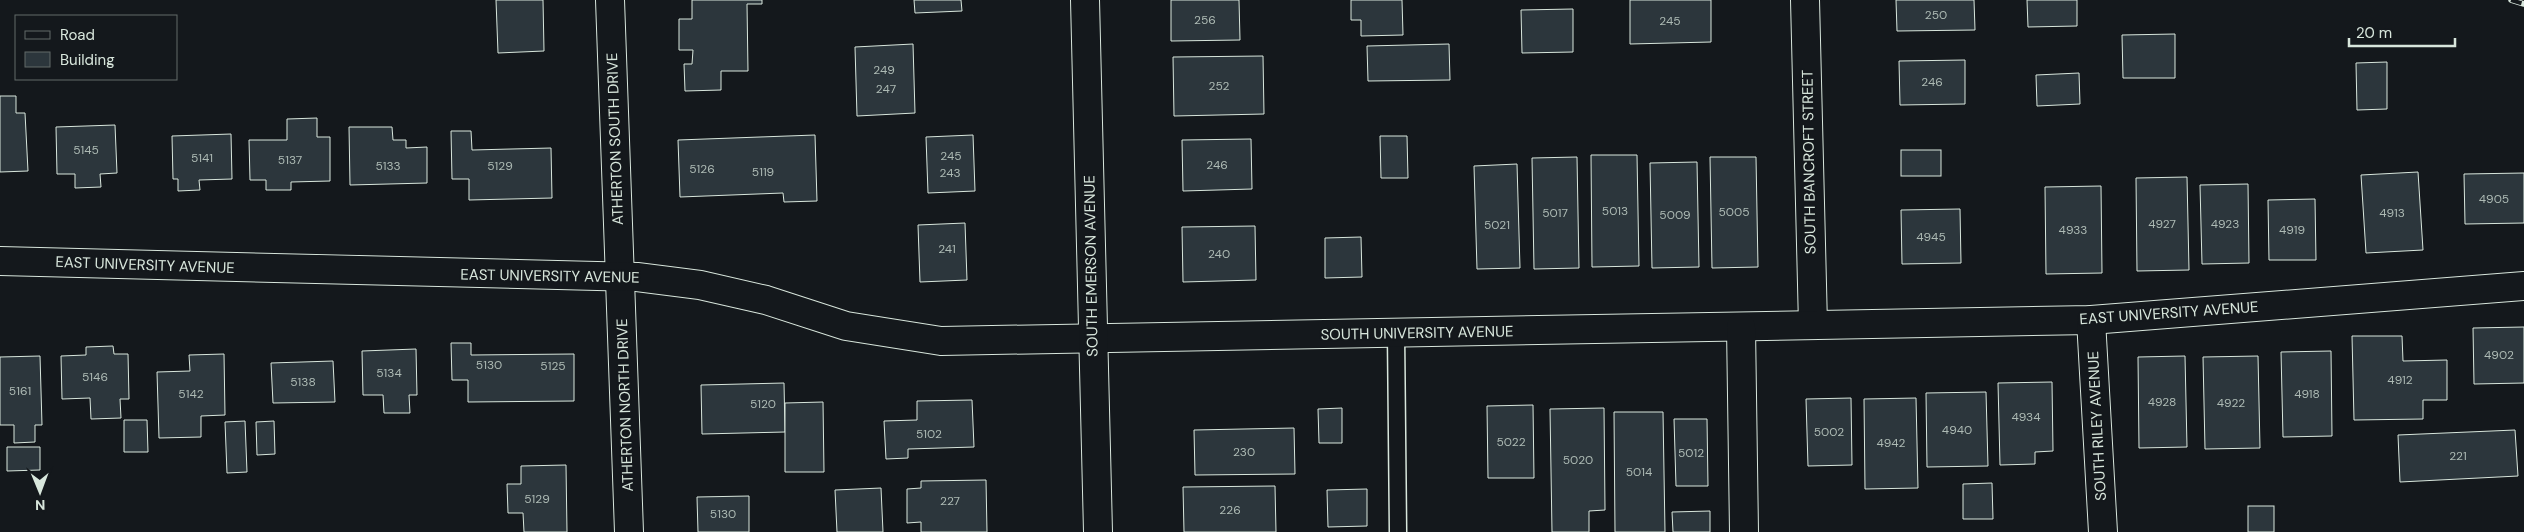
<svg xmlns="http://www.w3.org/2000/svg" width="2524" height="532" font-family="'DM Sans',sans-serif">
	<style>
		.building { fill: #2c363c; stroke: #d8e6dc }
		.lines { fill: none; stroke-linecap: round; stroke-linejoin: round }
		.service-casing { stroke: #d8e6dc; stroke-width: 19 }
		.minor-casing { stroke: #d8e6dc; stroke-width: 30 }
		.primary-casing { stroke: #d8e6dc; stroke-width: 30 }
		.service { stroke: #14181c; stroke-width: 16 }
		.minor { stroke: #14181c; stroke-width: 28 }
		.primary { stroke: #14181c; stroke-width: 28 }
		.rail-casing { stroke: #d8e6dc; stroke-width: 5.5 }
		.rail { stroke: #14181c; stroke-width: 4; stroke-dasharray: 11; stroke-linecap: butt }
		.labels { text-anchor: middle; stroke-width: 4; stroke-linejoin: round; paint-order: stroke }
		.number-label { font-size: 12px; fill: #adbab4 }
		.street-label { font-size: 15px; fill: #d8e6dc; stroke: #14181c }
	</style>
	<rect width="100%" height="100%" fill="#14181c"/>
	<!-- building -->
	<g class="building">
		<path d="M496,0H543L544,51L498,53Z"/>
		<path d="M692,0H762V4H747L748,71H721V90L685,91L684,64H692L693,50H679V19H692Z"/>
		<path d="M914,0H961L962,11L915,13Z"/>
		<path d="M1171,0H1239L1240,40L1171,41Z"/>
		<path d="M1351,0H1402L1403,35L1361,36V20H1351Z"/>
		<path d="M1630,0H1711V42L1630,44Z"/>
		<path d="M1896,0H1974L1975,30L1897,31Z"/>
		<path d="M2027,0H2077V26L2028,27Z"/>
		<path d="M1573,9V52L1522,53L1521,10Z"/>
		<path d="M2175,34V78H2123L2122,35Z"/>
		<path d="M913,44L915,113L857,116L855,47Z"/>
		<path d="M1449,44L1450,80L1368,81L1367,46Z"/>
		<path d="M1263,56L1264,114L1174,116L1173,57Z"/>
		<path d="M1965,60V104L1900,105L1899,61Z"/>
		<path d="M2387,62V109L2357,110L2356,63Z"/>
		<path d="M2079,73L2080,104L2037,106L2036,75Z"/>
		<path d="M0,96H16V113H25L28,171L0,172Z"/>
		<path d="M317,118V137H330V181L291,182V190H266V180H250L249,140H287V119Z"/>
		<path d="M115,125L117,173L100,174L101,187L75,188V174H57L56,127Z"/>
		<path d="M349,127H392L393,140H406V148L427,147V183L350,185Z"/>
		<path d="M451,131H471L472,150L551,148L552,198L469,200V179H452Z"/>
		<path d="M231,134L232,179L199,180L200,190L178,191V179H173L172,136Z"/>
		<path d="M815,135L817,201L784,202L783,193L680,197L678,140Z"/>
		<path d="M973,135L975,191L928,193L926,137Z"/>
		<path d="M1380,136H1407L1408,178H1381Z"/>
		<path d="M1251,139L1252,189L1183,191L1182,140Z"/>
		<rect x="1901" y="150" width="40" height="26"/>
		<path d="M1591,155H1637L1639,266L1592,267Z"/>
		<path d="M1577,157L1579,268L1534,269L1532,158Z"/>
		<path d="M1710,157H1756L1758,267L1712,268Z"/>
		<path d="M1697,162L1699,267L1652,268L1650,163Z"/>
		<path d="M1517,164L1520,268L1477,269L1474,166Z"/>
		<path d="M2418,172L2423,250L2366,253L2361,175Z"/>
		<path d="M2524,173V223L2465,224L2464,174Z"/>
		<path d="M2187,177L2189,270L2137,271L2136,178Z"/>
		<path d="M2248,184L2249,263L2202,264L2200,185Z"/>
		<path d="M2101,186L2102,273L2046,274L2045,187Z"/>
		<path d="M2315,199L2316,260H2269L2268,200Z"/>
		<path d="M1960,209L1961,263L1902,264L1901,210Z"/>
		<path d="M965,223L967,280L920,282L918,225Z"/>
		<path d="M1255,226L1256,280L1183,282L1182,227Z"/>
		<path d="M1361,237L1362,277L1325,278V238Z"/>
		<path d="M2524,327V383L2474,384L2473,328Z"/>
		<path d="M2352,336H2402L2403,361L2447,360V400H2423V419L2354,420Z"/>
		<path d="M451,343H471V355L574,354V401L468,402V380H452Z"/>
		<path d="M113,346L114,354H128L129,399H120L121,418L91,419L90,398L62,399L61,356L86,355V347Z"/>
		<path d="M416,349L417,395H409L410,413H384L383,395H363L362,351Z"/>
		<path d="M2331,351L2332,436L2283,437L2281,352Z"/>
		<path d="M224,354L225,415L201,416V437L159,438L157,372L190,371L189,355Z"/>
		<path d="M40,356L42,425H35V442L14,443V425H0V357Z"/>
		<path d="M2185,356L2187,447L2139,448L2138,357Z"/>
		<path d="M2258,356L2260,448L2205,449L2203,357Z"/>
		<path d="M333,361L335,402L273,403L271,363Z"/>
		<path d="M2052,382L2053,451L2035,452V464L2000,465L1998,383Z"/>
		<path d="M784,383L785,432L702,434L701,385Z"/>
		<path d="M1986,392L1988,466L1927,467L1926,393Z"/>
		<path d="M1851,398L1852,465L1808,466L1806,399Z"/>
		<path d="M1916,398L1918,488L1865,489L1864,399Z"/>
		<path d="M972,400L974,447L908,449V458L886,459L884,421L917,420V401Z"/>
		<path d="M823,402L824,472H785V403Z"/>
		<path d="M1533,405L1534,478H1488L1487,406Z"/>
		<path d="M1342,408V443H1319L1318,409Z"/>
		<path d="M1604,408L1605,510L1589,511V532H1552L1550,409Z"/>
		<path d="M1614,412H1663L1665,532H1615Z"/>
		<path d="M1674,419H1707L1708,486H1676Z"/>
		<path d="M124,420H147L148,452H124Z"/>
		<path d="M245,421L247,472L227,473L225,422Z"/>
		<path d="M274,421L275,454L257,455L256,422Z"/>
		<path d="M1294,428L1295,474L1195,475L1194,430Z"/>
		<path d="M2515,430L2518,476L2400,482L2398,435Z"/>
		<path d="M7,447H40V470L7,471Z"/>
		<path d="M566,465L567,532H524L523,513H508L507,484H521V466Z"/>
		<path d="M986,480L987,532H921V522L907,523V489L921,488V481Z"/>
		<path d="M1992,483L1993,519H1963V484Z"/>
		<path d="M1275,486L1276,532H1184L1183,487Z"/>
		<path d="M881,488L883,532H837L835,490Z"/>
		<path d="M1367,489V526L1328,527L1327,490Z"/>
		<path d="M749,496V532H698L697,497Z"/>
		<rect x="2248" y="506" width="26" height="26"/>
		<path d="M1710,511V532H1673L1672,512Z"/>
	</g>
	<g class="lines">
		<defs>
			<path id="service" d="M1396,333L1398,532"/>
			<g id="minor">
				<path d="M610,0L629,532"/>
				<path d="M1805,0L1813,325"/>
				<path d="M0,261L637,277L700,285L766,300L846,326L941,341L2091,320L2524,286"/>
				<path d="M2091,320L2103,532"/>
				<path d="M1741,327L1744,532"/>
			</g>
			<path id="primary" d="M1085,0L1098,532"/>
		</defs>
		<!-- service casing -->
		<use href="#service" class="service-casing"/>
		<!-- minor casing -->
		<use href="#minor" class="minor-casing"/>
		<!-- primary casing -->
		<use href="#primary" class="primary-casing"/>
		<!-- service -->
		<use href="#service" class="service"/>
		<!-- minor -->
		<use href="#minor" class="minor"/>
		<!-- primary -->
		<use href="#primary" class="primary"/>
		<defs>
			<path id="rail" d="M2511,0L2524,4"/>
		</defs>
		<!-- rail casing -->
		<use href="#rail" class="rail-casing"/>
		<!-- rail -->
		<use href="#rail" class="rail"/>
	</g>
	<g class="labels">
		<!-- number labels -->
		<g class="number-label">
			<text x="1936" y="19">250</text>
			<text x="1205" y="24">256</text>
			<text x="1670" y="25">245</text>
			<text x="884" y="74">249</text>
			<text x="1932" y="86">246</text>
			<text x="1219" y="90">252</text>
			<text x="886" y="93">247</text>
			<text x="86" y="154">5145</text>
			<text x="951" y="160">245</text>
			<text x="202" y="162">5141</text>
			<text x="290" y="164">5137</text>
			<text x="1217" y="169">246</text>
			<text x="388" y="170">5133</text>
			<text x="500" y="170">5129</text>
			<text x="702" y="173">5126</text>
			<text x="763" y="176">5119</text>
			<text x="950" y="177">243</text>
			<text x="2494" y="203">4905</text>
			<text x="1615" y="215">5013</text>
			<text x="1734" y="216">5005</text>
			<text x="1555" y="217">5017</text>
			<text x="2392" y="217">4913</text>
			<text x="1675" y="219">5009</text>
			<text x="2162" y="228">4927</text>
			<text x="2225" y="228">4923</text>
			<text x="1497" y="229">5021</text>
			<text x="2073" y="234">4933</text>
			<text x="2292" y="234">4919</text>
			<text x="1931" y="241">4945</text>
			<text x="947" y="253">241</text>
			<text x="1219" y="258">240</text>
			<text x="2499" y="359">4902</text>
			<text x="489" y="369">5130</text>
			<text x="553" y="370">5125</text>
			<text x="389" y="377">5134</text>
			<text x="95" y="381">5146</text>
			<text x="2400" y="384">4912</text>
			<text x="303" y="386">5138</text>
			<text x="20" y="395">5161</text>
			<text x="191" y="398">5142</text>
			<text x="2307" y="398">4918</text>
			<text x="2162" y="406">4928</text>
			<text x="2231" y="407">4922</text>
			<text x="763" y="408">5120</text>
			<text x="2026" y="421">4934</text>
			<text x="1957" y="434">4940</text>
			<text x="1829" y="436">5002</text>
			<text x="929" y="438">5102</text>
			<text x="1511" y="446">5022</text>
			<text x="1891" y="447">4942</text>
			<text x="1244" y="456">230</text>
			<text x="1691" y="457">5012</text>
			<text x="2458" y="460">221</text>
			<text x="1578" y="464">5020</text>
			<text x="1639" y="476">5014</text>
			<text x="537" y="503">5129</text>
			<text x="950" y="505">227</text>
			<text x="1230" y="514">226</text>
			<text x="723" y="518">5130</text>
		</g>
		<!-- street labels -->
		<g class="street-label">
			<text transform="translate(615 139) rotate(-92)" y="5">ATHERTON SOUTH DRIVE</text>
			<text transform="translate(1809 162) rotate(-91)" y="5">SOUTH BANCROFT STREET</text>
			<text transform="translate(145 265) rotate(2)" y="5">EAST UNIVERSITY AVENUE</text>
			<text transform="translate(1091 266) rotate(-91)" y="5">SOUTH EMERSON AVENUE</text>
			<text transform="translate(550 276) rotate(1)" y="5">EAST UNIVERSITY AVENUE</text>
			<text transform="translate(2169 313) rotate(-4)" y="5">EAST UNIVERSITY AVENUE</text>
			<text transform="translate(1417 333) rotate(-1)" y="5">SOUTH UNIVERSITY AVENUE</text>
			<text transform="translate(625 405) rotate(-92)" y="5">ATHERTON NORTH DRIVE</text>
			<text transform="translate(2097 426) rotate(-93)" y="5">SOUTH RILEY AVENUE</text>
		</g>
	</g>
	<!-- legend -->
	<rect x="15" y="15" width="162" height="65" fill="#14181c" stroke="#626a69"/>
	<rect x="25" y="31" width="25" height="8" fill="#14181c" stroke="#626a69"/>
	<text x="60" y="40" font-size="15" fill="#d8e6dc">Road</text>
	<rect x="25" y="52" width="25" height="15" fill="#2c363c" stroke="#626a69"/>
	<text x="60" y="65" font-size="15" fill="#d8e6dc">Building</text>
	<!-- north arrow -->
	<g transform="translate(40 492) rotate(179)" stroke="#14181c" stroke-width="4" paint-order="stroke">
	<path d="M0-4L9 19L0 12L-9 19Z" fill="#d8e6dc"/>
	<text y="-8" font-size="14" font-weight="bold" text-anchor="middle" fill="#d8e6dc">N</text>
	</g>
	<!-- scale -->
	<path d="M2349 38v8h106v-8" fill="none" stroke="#d8e6dc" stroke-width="2.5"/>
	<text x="2356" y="38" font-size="15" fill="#d8e6dc" stroke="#14181c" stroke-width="4" paint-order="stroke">20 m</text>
</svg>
